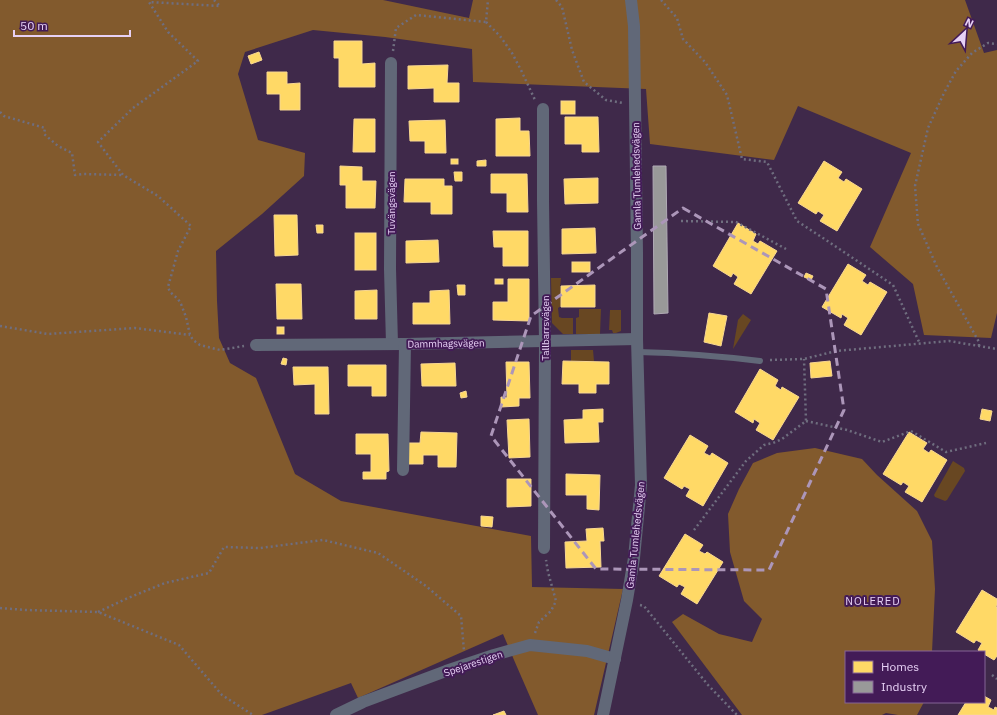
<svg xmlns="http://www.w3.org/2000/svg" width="997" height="715" font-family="'IBM Plex Sans',sans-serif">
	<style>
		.green { fill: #684722 }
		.forest { fill: #825a2d }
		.homes { fill: #ffd966; stroke: #f8d791 }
		.industry { fill: #999; stroke: #b0aab5 }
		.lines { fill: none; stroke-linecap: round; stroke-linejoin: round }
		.path { stroke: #6f6e7f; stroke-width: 2.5; stroke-dasharray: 2 3; stroke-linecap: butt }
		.lane { stroke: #616878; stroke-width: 6 }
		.street { stroke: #616878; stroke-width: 12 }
		.marked { fill: none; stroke: #ac96b9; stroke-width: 3; stroke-dasharray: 8 5; stroke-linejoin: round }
		.labels { text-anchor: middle; stroke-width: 4; stroke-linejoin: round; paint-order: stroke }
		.street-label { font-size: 10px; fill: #e7d1f5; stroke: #431b57 }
		.neighbourhood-label { font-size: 11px; letter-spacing: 1px; fill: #e7d1f5; stroke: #431b57 }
	</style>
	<rect width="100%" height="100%" fill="#3f294a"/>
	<!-- green -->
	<g class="green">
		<path d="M551,278H561L560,287L561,306L558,308L559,317L562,318H573V334H563L552,323Z"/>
		<path d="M579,309H601L600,334H576V318L579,317Z"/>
		<path d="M610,310H621V331L616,333H613L612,330H609Z"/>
		<path d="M743,314L751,320L733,349L738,320Z"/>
		<path d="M571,350H593L594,361H571Z"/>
		<path d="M953,461L964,468L965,471L947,500L945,501L935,497L934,495Z"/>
	</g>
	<!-- forest -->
	<g class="forest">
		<path d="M0,0H383L469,18L473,0H965L984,53L997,50V313L991,338L924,335L913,284L870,247L911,153L798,106L774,160L650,144L646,89L473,82L472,49L385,37L313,30L245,52L238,74L258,140L305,153L304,176L262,214L216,251L217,301L219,338L230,363L256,378L295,474L341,501L531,536L532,587L623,589L594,715H538L514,660L503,634L358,698L351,683L262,715H0Z"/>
		<path d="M815,448L862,459L877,475L917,511L932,541L935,589L932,652H846V702H924L917,715H898L886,713L882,715H742L672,622L683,614L719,634L752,642L762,619L744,601L730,552L728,514L739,489L753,463L777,453Z"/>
	</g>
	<!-- homes -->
	<g class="homes">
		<path d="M334,41H362V64L375,63V87H339V58H334Z"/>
		<path d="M259,52L262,60L251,64L248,56Z"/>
		<path d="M448,65L447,83H459V102H434V88L408,89V66Z"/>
		<path d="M267,72H287V84L300,83V110H280V94H267Z"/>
		<rect x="561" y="101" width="14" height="13"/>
		<path d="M565,117H598L599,152H582V144H565Z"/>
		<path d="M520,118V131H529L530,156H496V119Z"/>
		<path d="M354,119H375V152H353Z"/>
		<path d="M445,120L446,153H425V141H410L409,121Z"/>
		<rect x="451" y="159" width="7" height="5"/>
		<path d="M486,160V166H477V161Z"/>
		<path d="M824,161L842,172L838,178L844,182L846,179L862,189L837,231L820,221L824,215L818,211L816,214L798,203Z"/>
		<path d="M340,166L362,167V181H376L375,208H346V185H340Z"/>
		<path d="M454,172H462V181H455Z"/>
		<path d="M491,174H527L528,212H507V193H491Z"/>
		<path d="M598,178V203L565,204L564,179Z"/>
		<path d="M405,179H444V186H452V214H431V202H404Z"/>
		<path d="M274,215H297L298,255L275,256Z"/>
		<path d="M738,223L756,234L753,241L758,244L760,241L777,251L751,294L734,284L738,277L733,273L731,277L713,266Z"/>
		<path d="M316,225H323V233H317Z"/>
		<path d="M595,228L596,253L562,254V229Z"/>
		<path d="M493,231H528V266H503V247H494Z"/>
		<rect x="355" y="233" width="21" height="37"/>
		<path d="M438,240L439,262L406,263V241Z"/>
		<rect x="572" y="262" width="18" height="10"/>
		<path d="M848,264L866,275L862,281L868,285L870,282L887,292L861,335L844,325L848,318L842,314L841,318L822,307Z"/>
		<path d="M806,273L813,276L811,280L804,277Z"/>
		<rect x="495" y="279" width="8" height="5"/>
		<path d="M508,279H529V321L493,320V302H508Z"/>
		<path d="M276,284H301L302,319H277Z"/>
		<path d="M457,285H465V295H458Z"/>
		<path d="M595,285V307H561V286Z"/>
		<path d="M377,290V319H355V291Z"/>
		<path d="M449,290L450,324H413V303H430V291Z"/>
		<path d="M709,313L727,316L721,346L704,342Z"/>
		<rect x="277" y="327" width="7" height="7"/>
		<path d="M283,358L287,359L286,365L281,364Z"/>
		<path d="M563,361L609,362V384H596V393H579V384H562Z"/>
		<path d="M830,361L832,376L811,378L810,363Z"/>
		<path d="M506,362H529L530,398H519V406L501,407V397L507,398Z"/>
		<path d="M455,363L456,386H422L421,364Z"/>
		<path d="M348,365H386V396H372V386H348Z"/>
		<path d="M293,367H328L329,414H315V384L294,385Z"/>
		<path d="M760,369L778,380L775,386L781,390L782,387L799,397L773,440L756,430L760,423L754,419L753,423L735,412Z"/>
		<path d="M466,391L467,397L461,398L460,393Z"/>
		<path d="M603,409V422H598L599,442L565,443L564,420L583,419V410Z"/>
		<path d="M982,409L992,411L990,421L980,419Z"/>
		<path d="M529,419L530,457L509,458L507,420Z"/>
		<path d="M421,432L457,433L456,467H438V455H423V464H407V443H420Z"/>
		<path d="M909,432L927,443L923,449L929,453L931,450L947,460L922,502L905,492L909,486L903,482L901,485L883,474Z"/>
		<path d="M356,434H388L389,471L386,472V479H363V472H371V454H356Z"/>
		<path d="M690,435L708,446L704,453L710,456L712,453L728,463L703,506L686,496L690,489L684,486L682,489L664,478Z"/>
		<path d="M566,474L600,475L599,510L587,509V495H566Z"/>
		<path d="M507,479H531V506L507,507Z"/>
		<path d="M481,516L493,517L492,527L481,526Z"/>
		<path d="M603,528L604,541H600L601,567L566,568L565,542L587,541L586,529Z"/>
		<path d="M685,534L703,545L699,551L705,554L707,552L723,562L697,604L681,594L685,587L679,584L677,587L659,576Z"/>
		<path d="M982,590L997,599V605L996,607L997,608V656L994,660L984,654V652H980L978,650L982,643L976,640L974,643L956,632Z"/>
		<path d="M984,696L991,700L988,707L994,710L995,707L997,708V715H958L966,702H984Z"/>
		<path d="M504,711L506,715H493Z"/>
	</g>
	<!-- industry -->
	<path class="industry" d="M653,166H666L668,313L654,314Z"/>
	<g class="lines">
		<!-- path -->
		<g class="path">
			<path d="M214,0L220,6L149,2L168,32L198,61L133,108L98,142L123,175L158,196L191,226L178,251L168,287L170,292L178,299L181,304L186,317L190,335L193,340L200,345L220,350L244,346"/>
			<path d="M556,0L562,7L572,50L584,82L606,100L623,103"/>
			<path d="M661,0L677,18L683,39L705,62L727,95L742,159L767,162L797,221L829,242L893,285L920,344"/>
			<path d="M486,22L500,36L512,53L521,70L535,100"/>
			<path d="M393,51L396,28L416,15L486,22L488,0"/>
			<path d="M0,112L4,116L45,128L44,134L58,146L72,153L75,175L84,174L123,175"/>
			<path d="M681,221L736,222L786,249"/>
			<path d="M0,326L48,334L135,328L190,335"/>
			<path d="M979,346V342L937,267L918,224L915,186L928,128L944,93L956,71L972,53L988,43L997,44"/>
			<path d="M770,360L804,359L836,351L949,341L997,349"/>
			<path d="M806,421L847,430L882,442L911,431L946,452L986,443"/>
			<path d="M694,530L746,461L764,445L773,443L782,439L806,421L804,359"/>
			<path d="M640,605L644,606L708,685L737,715"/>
			<path d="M0,608L26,610L98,612L179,645L222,695L253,715"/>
			<path d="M98,612L128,598L165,583L209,573L224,547L260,548L323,540L378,553L426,586L461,616L464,651"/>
			<path d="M535,633L539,622L551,611L556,601L548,572L546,560"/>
			<path d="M992,675L997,679"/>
		</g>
		<!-- lane -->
		<path class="lane" d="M638,352C679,353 719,356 760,361"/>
		<!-- street -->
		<g class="street">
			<path d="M391,63L390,269L392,344"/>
			<path d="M543,109V201L545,342L544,548"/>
			<path d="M256,345L405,344L637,339"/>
			<path d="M403,470L405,344"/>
			<path d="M336,715L363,702L446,671L494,655L530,645L587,651L615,659"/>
			<path d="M603,715L627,600L634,558L641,485L637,339V252L634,26L631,0"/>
		</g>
	</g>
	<!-- marked area -->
	<path class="marked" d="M683,208L826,289L844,410L769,570L596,569L491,436L531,316Z"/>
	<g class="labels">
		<!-- street labels -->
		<g class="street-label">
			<text transform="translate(636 176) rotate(-91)" y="4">Gamla Tumlehedsvägen</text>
			<text transform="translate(391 203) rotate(-90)" y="4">Tuvängsvägen</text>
			<text transform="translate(545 328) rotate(-90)" y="4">Tallbarrsvägen</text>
			<text transform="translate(446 343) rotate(-1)" y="4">Dammhagsvägen</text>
			<text transform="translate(635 535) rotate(-84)" y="4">Gamla Tumlehedsvägen</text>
			<text transform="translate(473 663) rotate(-19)" y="4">Spejarestigen</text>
		</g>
		<!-- neighbourhood labels -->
		<g class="neighbourhood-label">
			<text x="873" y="605">NOLERED</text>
		</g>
	</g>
	<!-- legend -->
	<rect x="845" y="651" width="140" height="52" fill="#431b57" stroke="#856496"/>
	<rect x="853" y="661" width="20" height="12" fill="#ffd966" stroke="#856496"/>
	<text x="881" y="671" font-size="12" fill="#e7d1f5">Homes</text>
	<rect x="853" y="681" width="20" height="12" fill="#999999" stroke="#856496"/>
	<text x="881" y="691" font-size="12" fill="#e7d1f5">Industry</text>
	<!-- north arrow -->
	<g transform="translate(965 32) rotate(26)" stroke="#431b57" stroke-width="3" paint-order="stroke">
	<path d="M0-3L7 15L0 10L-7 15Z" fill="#e7d1f5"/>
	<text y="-6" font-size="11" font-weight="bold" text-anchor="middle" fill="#e7d1f5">N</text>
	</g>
	<!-- scale -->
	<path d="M14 30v6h116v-6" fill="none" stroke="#e7d1f5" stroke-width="2"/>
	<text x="20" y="30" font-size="12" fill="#e7d1f5" stroke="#431b57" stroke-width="3" paint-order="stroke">50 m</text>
</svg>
